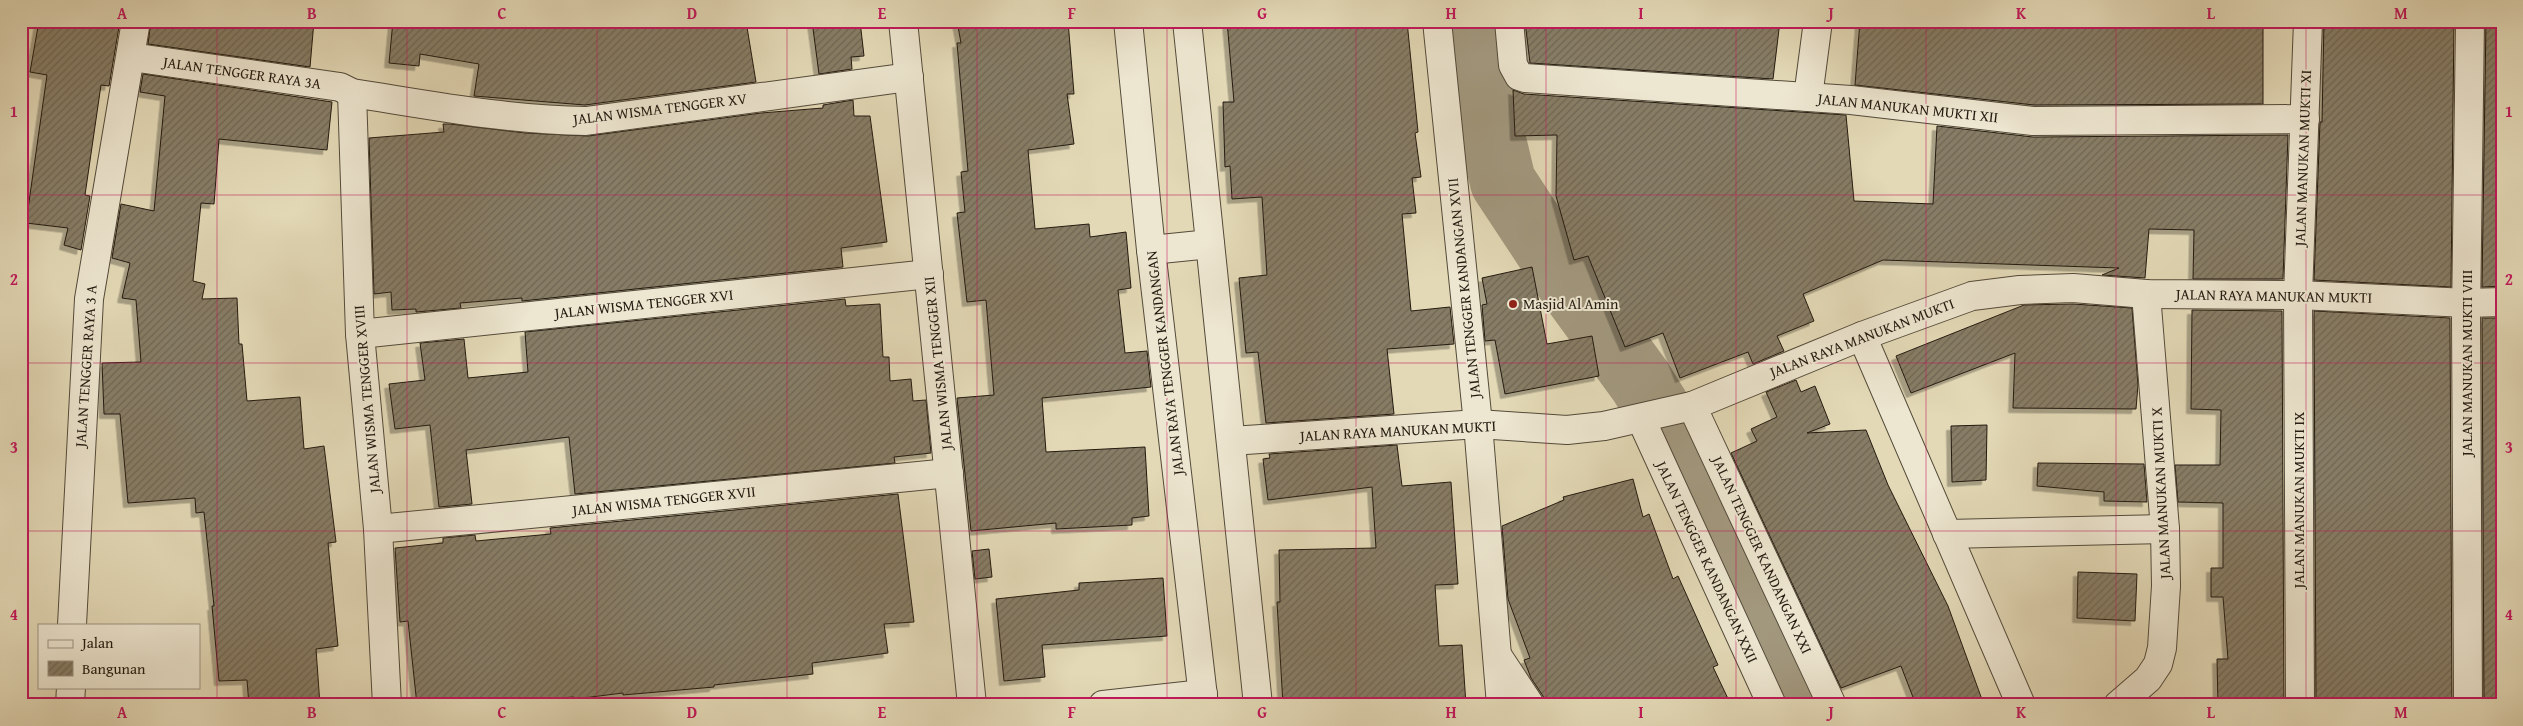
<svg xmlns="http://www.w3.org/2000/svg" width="2523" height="726" font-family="'Gentium Book Plus',serif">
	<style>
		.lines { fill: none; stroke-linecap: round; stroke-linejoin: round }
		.river { stroke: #a2987e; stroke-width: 66 }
		.building { fill: url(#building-hatch); stroke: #231a10; filter: url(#shadow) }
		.minor-casing { stroke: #534a3a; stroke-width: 30 }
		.minor { stroke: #ede6d0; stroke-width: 28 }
		.grid { fill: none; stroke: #c2185b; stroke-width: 1; stroke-opacity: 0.55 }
		.poi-dot { fill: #8f2418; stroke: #ede6d0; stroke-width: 2 }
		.labels { text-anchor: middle; stroke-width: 4; stroke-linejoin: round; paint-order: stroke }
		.street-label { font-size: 15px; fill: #231a10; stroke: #ede6d0 }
		.poi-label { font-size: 15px; fill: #231a10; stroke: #ede6d0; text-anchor: start }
		.neatline { fill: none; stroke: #c2185b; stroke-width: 2 }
		.grid-label { font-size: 16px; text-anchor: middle; font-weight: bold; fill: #c2185b }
	</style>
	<defs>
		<pattern id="building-hatch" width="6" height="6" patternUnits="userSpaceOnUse" patternTransform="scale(1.25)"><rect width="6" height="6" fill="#877d66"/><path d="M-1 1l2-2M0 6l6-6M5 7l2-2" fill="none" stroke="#6e6653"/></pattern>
		<filter id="shadow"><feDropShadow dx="-4.5" dy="4.5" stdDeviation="0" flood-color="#0004"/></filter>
	</defs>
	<rect width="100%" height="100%" fill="#e3d9b6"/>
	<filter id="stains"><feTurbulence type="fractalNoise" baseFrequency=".004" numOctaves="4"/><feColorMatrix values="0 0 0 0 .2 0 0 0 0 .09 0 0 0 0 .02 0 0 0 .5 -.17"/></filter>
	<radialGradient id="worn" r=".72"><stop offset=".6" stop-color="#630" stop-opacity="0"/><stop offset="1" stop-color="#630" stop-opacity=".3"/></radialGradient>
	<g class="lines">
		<!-- river -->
		<path class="river" d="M1470,21L1473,56L1503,182L1576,293L1641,382L1701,479L1739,583L1796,705"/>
	</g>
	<!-- building -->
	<g class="building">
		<path d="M39,21H120L109,86L101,85L85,195L90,196L81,250L64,245L68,228L26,223L47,75L30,72Z"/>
		<path d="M151,21H314L310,67L148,44Z"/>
		<path d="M393,21H746L756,82L585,105L474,96L479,64L420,54L419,66L389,63Z"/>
		<path d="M812,21H860L864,56L851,57L852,69L819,74Z"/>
		<path d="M957,21H1068L1074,94H1067L1074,144L1028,150L1035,229L1089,224L1090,237L1126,232L1131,288L1118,290L1125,353L1147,351L1151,387L1042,398L1046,452L1145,447L1149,516L1132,518V525L1056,529V523L971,531L957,398L994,395L986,300L967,302L957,213L965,212L961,172L968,171L957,43H961Z"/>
		<path d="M1227,21H1407L1418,132L1415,133L1421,177L1412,178L1416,213L1402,214L1411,311L1450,307L1454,344L1387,349L1394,414L1266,423L1258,352L1246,353L1239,278L1267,275L1262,197L1232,199L1230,166L1225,167L1223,102H1234Z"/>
		<path d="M1525,21H1780L1773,79L1530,63Z"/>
		<path d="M1860,21H2263V104L2034,105L1855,85Z"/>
		<path d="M2324,21H2454L2451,287L2314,280L2320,122H2322Z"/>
		<path d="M2486,21H2502V286L2482,287Z"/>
		<path d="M143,74L332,102L327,150L219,139L214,204L201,203L193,281L205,284L202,299L237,298L239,344H242L247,401L300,397L304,449L324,446L336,542L328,543L338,646L316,649L320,705H249L247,680L219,681L212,606H214L204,512L196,513L195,498L128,503L120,414H104L102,363L141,362L136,300L122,298L130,263L112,258L121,204L154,211L165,96L140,92Z"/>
		<path d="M1513,90L1524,94L1846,115L1854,201L1933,204L1937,126L2033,137L2288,135L2283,279H2193L2194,230L2149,229L2145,278L2102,275L2119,268L1883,260L1803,294L1814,321L1777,336L1784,351L1753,364L1748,352L1680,378L1663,333L1625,347L1588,256L1574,260L1556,196L1557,135L1515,136Z"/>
		<path d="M853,100L854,116H870L887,242L841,248L843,267L522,301V298L460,303L461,308L416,312V309L392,310L391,292L374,294L369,138L444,132L443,124H450L525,133L588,136L761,113L823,108V105Z"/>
		<path d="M1532,267L1547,344L1592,336L1599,376L1505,394L1495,340L1485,341L1482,305L1487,304L1482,278Z"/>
		<path d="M845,299L846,306L880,304L883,357H889L890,381L911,379L913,401L926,400L931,453L894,457L895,463L575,494L569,437L466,450L472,504L439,507L430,425L395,429L389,384L425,380L420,343L464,339L468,378L528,372L525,332Z"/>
		<path d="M2073,304L2132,308L2138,385L2136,409L2013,408L2015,353L1911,393L1896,356L2024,305Z"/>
		<path d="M2192,310L2282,311L2284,705H2218L2217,659H2228L2223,597H2211V568H2223V503L2178,502L2175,465H2220L2221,410L2191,409Z"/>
		<path d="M2314,311L2450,318L2452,705H2316Z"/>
		<path d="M2482,318H2502V705H2484Z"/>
		<path d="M1796,380L1801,392L1815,386L1830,424L1807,433L1866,430L1888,485L1948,606L1984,705H1916L1901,666L1841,688L1731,453L1757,441L1751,429L1777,417L1766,392Z"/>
		<path d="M1987,425L1986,480L1952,482L1951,426Z"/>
		<path d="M1397,445L1402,486L1451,482L1458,584L1435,585L1439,646L1462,645L1466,705H1283L1277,602H1280L1279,550L1376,548L1372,487L1268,500L1263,459L1270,458L1269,454Z"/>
		<path d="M2038,463L2144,464L2147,502L2104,501V492L2037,486Z"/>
		<path d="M1633,479L1643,517L1649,514L1673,579L1678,576L1718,665L1713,667L1731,705H1546L1543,696L1531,678L1524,660L1530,658L1508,599L1502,526L1564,500L1563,497Z"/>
		<path d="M898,494L914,622L884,624L888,653L812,663L813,674L714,685V687L623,695V693L575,699L574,697L497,702L498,705H417L408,621L400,622L395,548L443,543V538L475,535L476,541L551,534L550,528Z"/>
		<path d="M989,549L992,577L975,579L972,551Z"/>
		<path d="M2078,572L2137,574L2135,621L2077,618Z"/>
		<path d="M1163,578L1167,636L1042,645L1045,677L1004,681L996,599L1079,590V583Z"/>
	</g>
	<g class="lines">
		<defs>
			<g id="minor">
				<path d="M903,21L972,705"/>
				<path d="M1128,21L1151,250L1204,705"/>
				<path d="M1187,21L1258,705"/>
				<path d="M1437,21L1478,424L1501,705"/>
				<path d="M1509,21L1513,65L1519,76L1525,78L1851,100L2033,121L2305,119"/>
				<path d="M131,57L340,87L352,93C430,105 507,120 586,121L909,77"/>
				<path d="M352,93L360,334L378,529L387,705"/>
				<path d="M1808,97L1818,21"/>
				<path d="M1151,250L1210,244"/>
				<path d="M360,334L929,274"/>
				<path d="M1862,336L2021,705"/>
				<path d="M1692,406L1832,705"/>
				<path d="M1641,419L1772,705"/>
				<path d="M1231,441L1478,424L1567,430L1604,426L1692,406L1862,336L1972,296L2020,290L2073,288L2146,294L2298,295L2467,303L2502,302"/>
				<path d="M378,529L949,473"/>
				<path d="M1947,534L2165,529"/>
				<path d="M72,625L89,299L136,21"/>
				<path d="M1499,658L1530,705"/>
				<path d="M70,705L71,687"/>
				<path d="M1103,705L1203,694"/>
				<path d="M2118,705L2148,679L2158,664L2162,648L2166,586L2165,529L2146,294"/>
				<path d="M2300,705L2298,295L2308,21"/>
				<path d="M2468,705L2466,316L2470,21"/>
			</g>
		</defs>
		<!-- minor casing -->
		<use href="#minor" class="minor-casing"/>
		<!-- minor -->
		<use href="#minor" class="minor"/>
	</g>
	<!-- grid -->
	<path class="grid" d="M217,21V705M407,21V705M597,21V705M787,21V705M977,21V705M1167,21V705M1356,21V705M1546,21V705M1736,21V705M1926,21V705M2116,21V705M2306,21V705M21,195H2502M21,363H2502M21,531H2502"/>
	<!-- markers -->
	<circle class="poi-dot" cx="1513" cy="304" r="5"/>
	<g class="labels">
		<!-- street labels -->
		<g class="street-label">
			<text transform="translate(242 73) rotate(8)" y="5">JALAN TENGGER RAYA 3A</text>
			<text transform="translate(1908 108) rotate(6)" y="5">JALAN MANUKAN MUKTI XII</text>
			<text transform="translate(660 109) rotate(-7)" y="5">JALAN WISMA TENGGER XV</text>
			<text transform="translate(2303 158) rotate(-88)" y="5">JALAN MANUKAN MUKTI XI</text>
			<text transform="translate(1464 288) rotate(-96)" y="5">JALAN TENGGER KANDANGAN XVII</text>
			<text transform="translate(2274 296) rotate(1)" y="5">JALAN RAYA MANUKAN MUKTI</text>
			<text transform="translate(644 304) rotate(-6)" y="5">JALAN WISMA TENGGER XVI</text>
			<text transform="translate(1862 338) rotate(-21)" y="5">JALAN RAYA MANUKAN MUKTI</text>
			<text transform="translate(938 363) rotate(-96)" y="5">JALAN WISMA TENGGER XII</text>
			<text transform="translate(1165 363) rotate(-97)" y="5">JALAN RAYA TENGGER KANDANGAN</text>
			<text transform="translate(2467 363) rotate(-90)" y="5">JALAN MANUKAN MUKTI VIII</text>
			<text transform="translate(86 366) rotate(-86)" y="5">JALAN TENGGER RAYA 3 A</text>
			<text transform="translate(367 399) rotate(-95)" y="5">JALAN WISMA TENGGER XVIII</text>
			<text transform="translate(1398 431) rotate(-3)" y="5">JALAN RAYA MANUKAN MUKTI</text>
			<text transform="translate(2161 493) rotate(-93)" y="5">JALAN MANUKAN MUKTI X</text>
			<text transform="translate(2299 500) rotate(-90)" y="5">JALAN MANUKAN MUKTI IX</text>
			<text transform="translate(664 501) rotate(-6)" y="5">JALAN WISMA TENGGER XVII</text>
			<text transform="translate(1762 555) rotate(65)" y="5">JALAN TENGGER KANDANGAN XXI</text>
			<text transform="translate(1707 562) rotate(65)" y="5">JALAN TENGGER KANDANGAN XXII</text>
		</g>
		<!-- poi labels -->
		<g class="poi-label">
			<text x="1523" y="309">Masjid Al Amin</text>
		</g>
	</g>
	<!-- margin -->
	<rect width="2523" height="726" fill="none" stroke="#e3d9b6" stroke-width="55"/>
	<!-- legend -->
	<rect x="38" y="624" width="162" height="65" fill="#ede6d0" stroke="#9c9483"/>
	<rect x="48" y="640" width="25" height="8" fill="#ede6d0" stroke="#9c9483"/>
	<text x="82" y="648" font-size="15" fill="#231a10">Jalan</text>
	<rect x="48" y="661" width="25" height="15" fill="url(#building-hatch)" stroke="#9c9483"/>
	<text x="82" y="674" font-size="15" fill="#231a10">Bangunan</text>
	<rect x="28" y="28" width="2468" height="670" class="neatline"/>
	<g class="grid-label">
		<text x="122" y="19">A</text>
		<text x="312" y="19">B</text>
		<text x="502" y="19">C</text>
		<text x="692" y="19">D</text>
		<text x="882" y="19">E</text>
		<text x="1072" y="19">F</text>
		<text x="1262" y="19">G</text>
		<text x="1451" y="19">H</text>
		<text x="1641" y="19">I</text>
		<text x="1831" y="19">J</text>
		<text x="2021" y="19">K</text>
		<text x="2211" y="19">L</text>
		<text x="2401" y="19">M</text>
		<text x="14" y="117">1</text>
		<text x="2509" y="117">1</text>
		<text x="14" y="285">2</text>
		<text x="2509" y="285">2</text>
		<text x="14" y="453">3</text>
		<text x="2509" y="453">3</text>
		<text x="14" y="620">4</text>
		<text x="2509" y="620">4</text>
		<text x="122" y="718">A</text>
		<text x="312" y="718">B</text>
		<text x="502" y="718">C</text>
		<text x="692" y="718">D</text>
		<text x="882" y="718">E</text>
		<text x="1072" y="718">F</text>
		<text x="1262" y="718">G</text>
		<text x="1451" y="718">H</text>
		<text x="1641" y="718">I</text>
		<text x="1831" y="718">J</text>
		<text x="2021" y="718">K</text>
		<text x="2211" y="718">L</text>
		<text x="2401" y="718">M</text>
	</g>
	<rect width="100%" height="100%" filter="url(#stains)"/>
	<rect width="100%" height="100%" fill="url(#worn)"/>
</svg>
